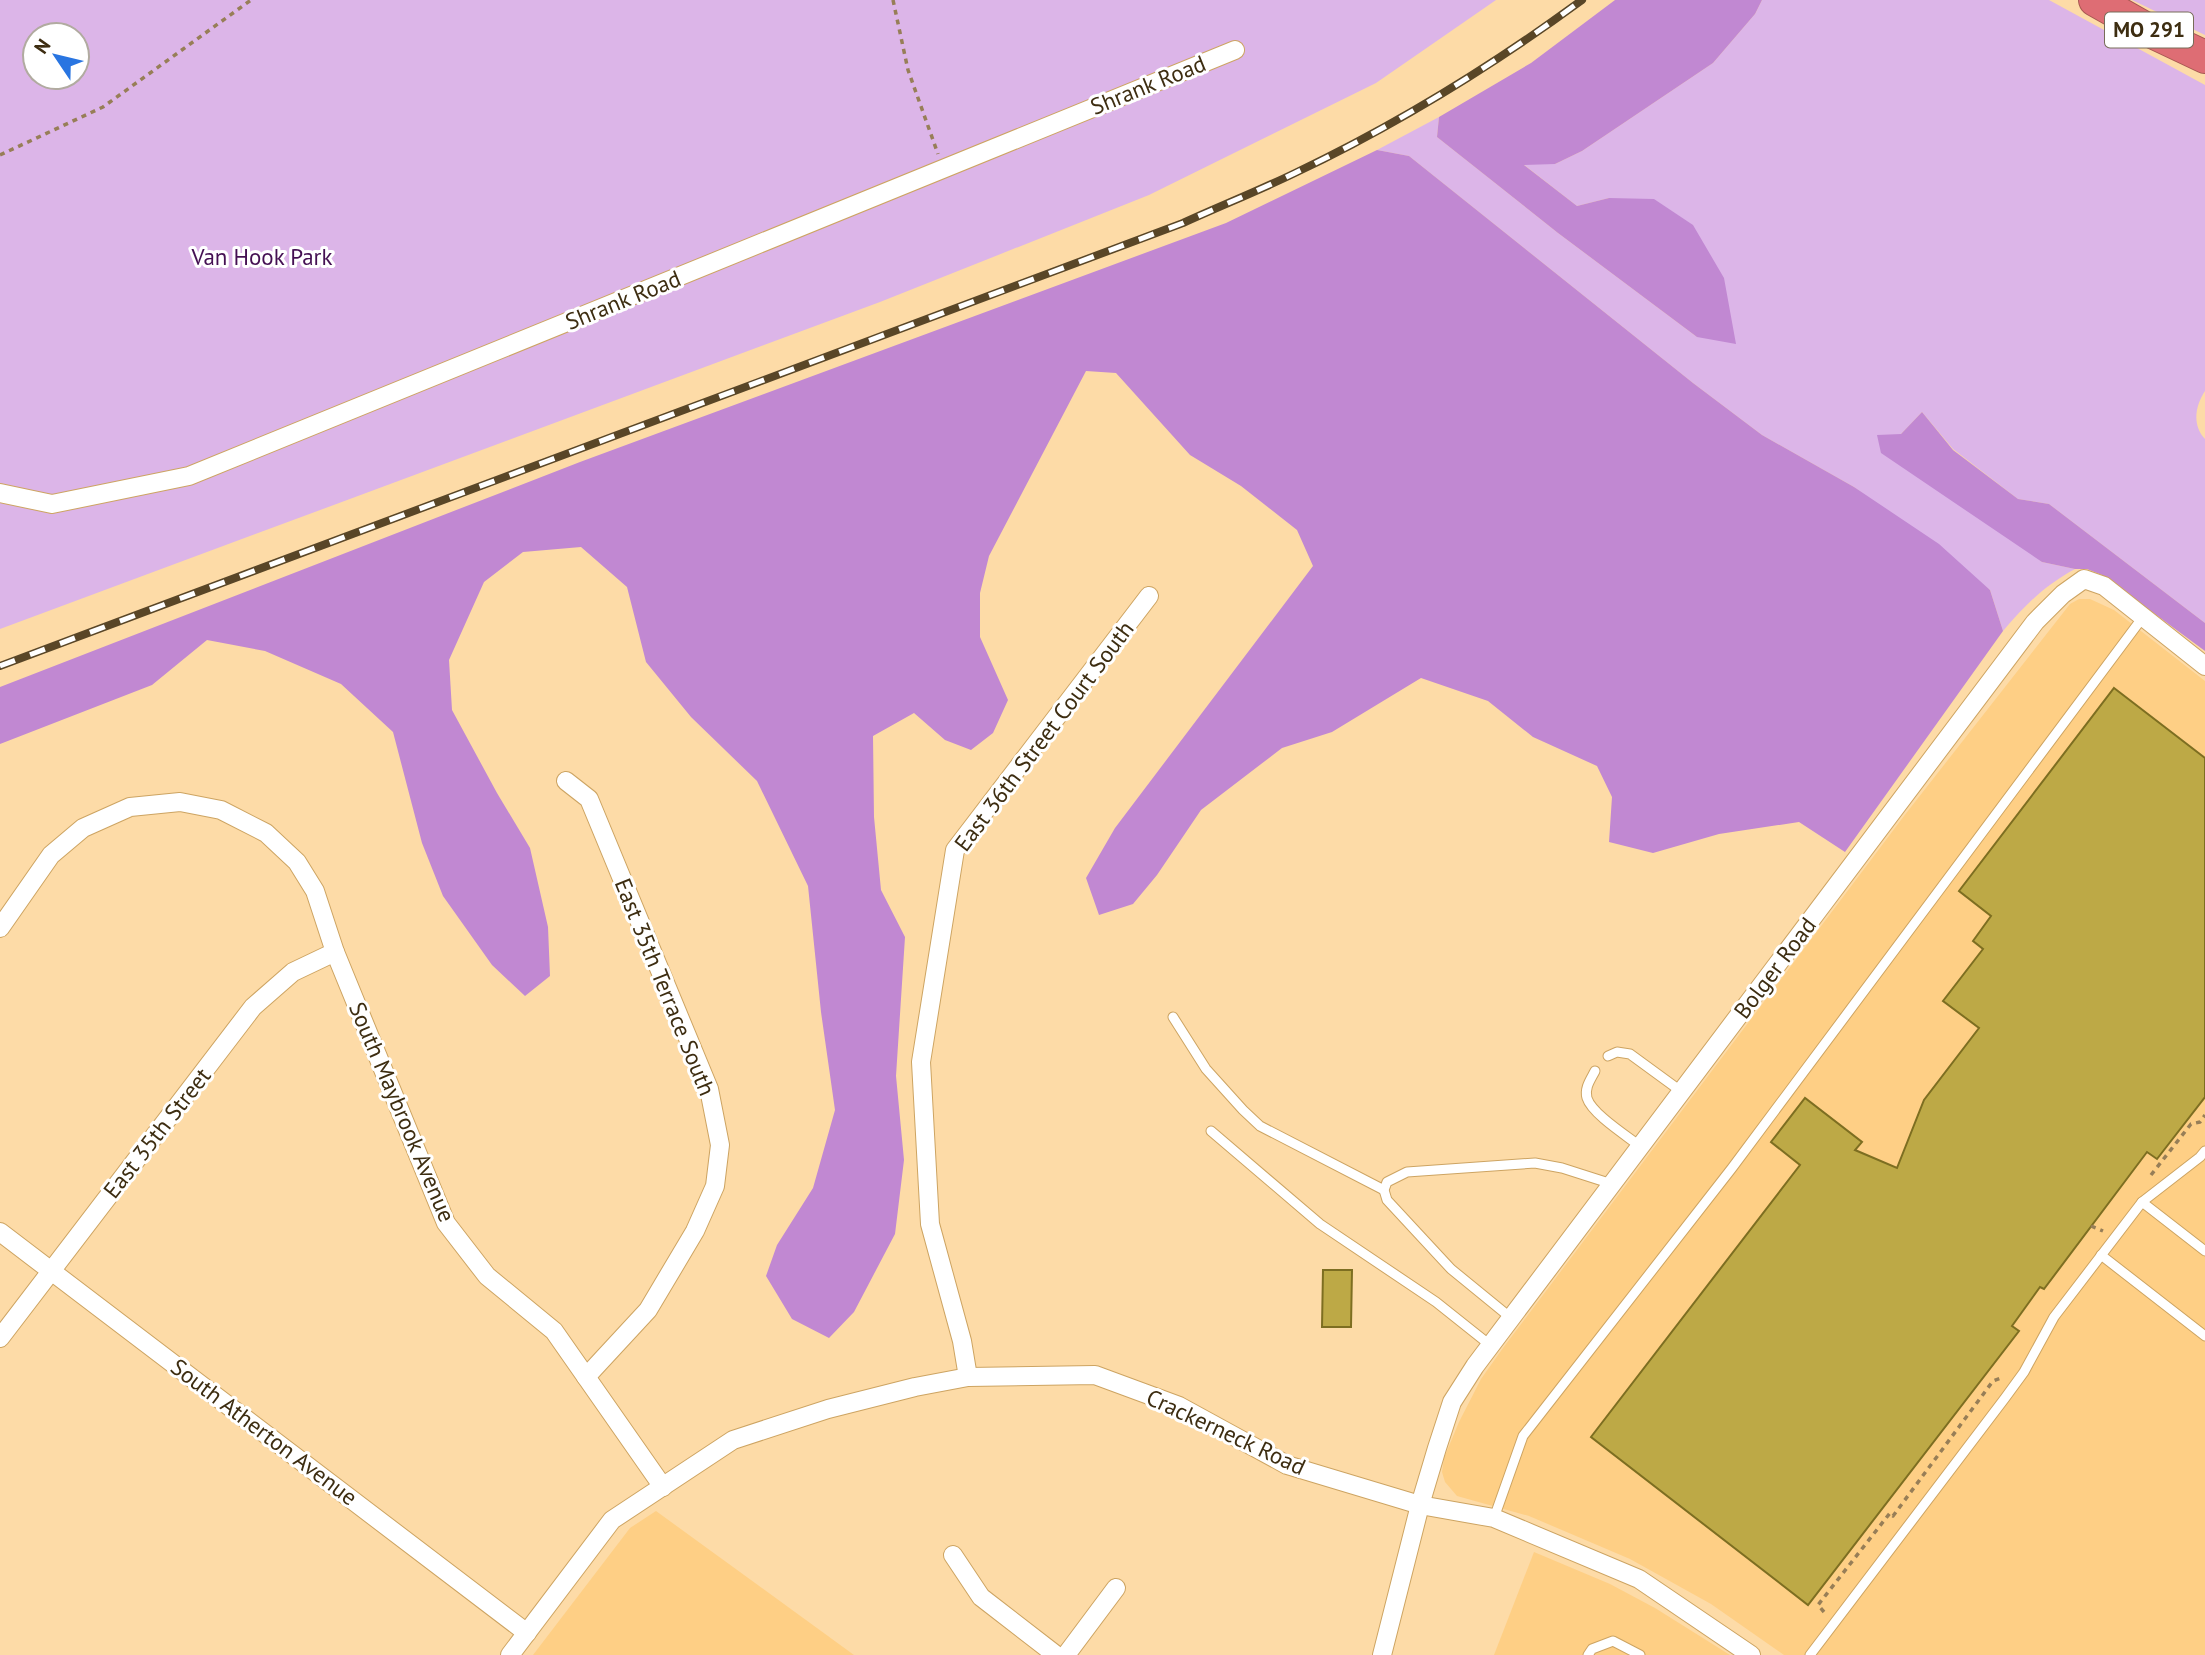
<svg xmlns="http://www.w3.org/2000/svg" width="2205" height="1655" font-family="'PT Sans',sans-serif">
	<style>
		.built { fill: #fecf85 }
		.green { fill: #dcb5e8; fill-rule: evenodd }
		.forest { fill: #c188d2 }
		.building { fill: #bda946; stroke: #7d6e21; stroke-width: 2 }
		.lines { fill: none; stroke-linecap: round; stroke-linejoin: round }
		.lane-casing { stroke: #cda462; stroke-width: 11 }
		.street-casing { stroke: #cda462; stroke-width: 20 }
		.highway-casing { stroke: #a65751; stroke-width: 34 }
		.path { stroke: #977e57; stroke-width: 3.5; stroke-dasharray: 5 5; stroke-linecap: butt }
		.lane { stroke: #fff; stroke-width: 9 }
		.street { stroke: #fff; stroke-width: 18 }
		.highway { stroke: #de6d74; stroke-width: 32 }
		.rail-casing { stroke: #594627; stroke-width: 8 }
		.rail { stroke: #fff; stroke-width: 5; stroke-dasharray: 16; stroke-linecap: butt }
		.labels { text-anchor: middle; stroke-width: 6; stroke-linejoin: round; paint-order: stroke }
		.shield { fill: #fff; stroke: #776c58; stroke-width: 2 }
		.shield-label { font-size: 21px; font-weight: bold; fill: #3d2d11 }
		.street-label { font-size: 23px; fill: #3d2d11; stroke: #fff }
		.park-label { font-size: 23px; fill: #451053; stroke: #fff }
	</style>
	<rect width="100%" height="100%" fill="#fddba7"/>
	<!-- built -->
	<g class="built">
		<path d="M2079,599H2090L2114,610L2205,681V1655H1784L1711,1604L1630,1559L1529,1516L1457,1496L1445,1482L1442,1472L1444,1458L1459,1422L1481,1379L1503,1348L1904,816L2070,604Z"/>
		<path d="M656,1511L854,1655H533L630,1528Z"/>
		<path d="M1534,1552L1610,1584L1655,1608L1730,1655H1494Z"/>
	</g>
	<!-- green -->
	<g class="green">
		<path d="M0,0H1496L1376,83L1149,195L880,302L0,629ZM35,35H77V77H35Z"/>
		<path d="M1762,0H2049L2205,85V391C2195,406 2192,425 2205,439V623L2049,504L2018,499L1953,449L1922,412L1901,434L2042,562L2075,569C2044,586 2026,604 2003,631L1990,590L1854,487L1762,435L1693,383L1409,156L1377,150L1439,117L1437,137L1558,233L1697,337L1609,198L1577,206L1523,164H1555L1582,151L1713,63L1755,14Z"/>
		<path d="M2132,0H2205V35Z"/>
	</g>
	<!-- forest -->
	<g class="forest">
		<path d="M1615,0H1762L1755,14L1713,63L1582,151L1555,164L1524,165L1577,206L1609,198L1654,199L1693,225L1724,278L1736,344L1697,337L1558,233L1437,137L1439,117L1531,63Z"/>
		<path d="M1377,150L1409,156L1693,383L1762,435L1854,487L1939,544L1990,590L2003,631L1845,852L1799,822L1719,834L1653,853L1609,842L1612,797L1597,766L1533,737L1488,701L1421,678L1332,732L1282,748L1201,810L1157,875L1133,904L1099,915L1086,878L1115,828L1313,566L1297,530L1241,486L1190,455L1116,373L1086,371L989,556L980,593V637L1008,700L993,733L971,750L945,740L914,713L873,736L874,817L881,890L905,937L896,1076L904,1160L895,1234L854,1312L829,1338L792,1319L766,1276L777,1245L813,1188L835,1110L821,1012L808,886L757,781L691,717L646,662L627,587L581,547L523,552L484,582L449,660L452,710L497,793L530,848L548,927L550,976L525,996L492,965L443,896L422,843L393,732L341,684L265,651L207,640L152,685L0,744V687L580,462L1226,223Z"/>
		<path d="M1922,412L1953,450L2018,499L2049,504L2205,623V651L2102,575L2087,569H2075L2042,562L1881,453L1877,435L1901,434Z"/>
	</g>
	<!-- building -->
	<g class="building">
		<path d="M2114,688L2205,758V1097L2157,1159L2147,1152L2044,1289L2040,1287L2012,1326L2019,1331L1808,1605L1591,1437L1800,1165L1771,1142L1805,1098L1862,1142L1855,1150L1897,1168L1924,1100L1979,1028L1943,1001L1983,949L1973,941L1991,916L1959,891Z"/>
		<path d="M1323,1270H1352L1351,1327H1322Z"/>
	</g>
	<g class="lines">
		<defs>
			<g id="lane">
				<path d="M1173,1017L1206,1069L1243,1110L1260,1126L1384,1190"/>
				<path d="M1608,1056L1617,1052L1630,1054L1682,1092"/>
				<path d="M1595,1071C1591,1079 1584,1088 1587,1098C1592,1114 1627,1136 1641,1147"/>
				<path d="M1211,1131L1320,1224L1436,1302L1490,1345"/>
				<path d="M2142,1202L2205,1251"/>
				<path d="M2101,1255L2205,1336"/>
				<path d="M1511,1318L1451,1269L1387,1200L1384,1190L1387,1182L1407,1172L1535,1163L1562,1168L1612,1184"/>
				<path d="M1494,1518L1523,1436L1732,1168L2143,617"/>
				<path d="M1588,1655L1592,1649L1613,1641L1640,1655"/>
				<path d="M1810,1655L2005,1398L2024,1372L2054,1317L2142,1202L2200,1157L2205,1151"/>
			</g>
			<g id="street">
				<path d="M0,493L52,504L189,476L1235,50"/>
				<path d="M566,781L589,799L709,1089L720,1145L715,1186L695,1231L648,1310L586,1377"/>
				<path d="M0,928L51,855L83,828L130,807L180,802L221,810L266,833L297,862L315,891L335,952L446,1223L487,1276L554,1331L663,1487"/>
				<path d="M0,1232L527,1633"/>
				<path d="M0,1338L253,1007L293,972L335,952"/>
				<path d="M968,1377L962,1341L930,1224L921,1062L955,850L1149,596"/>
				<path d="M953,1555L981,1597L1056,1655"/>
				<path d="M510,1655L612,1520L733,1440L828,1409L915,1387L968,1377L1095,1375L1179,1406L1287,1465L1420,1505L1494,1518L1639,1579L1751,1655"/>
				<path d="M1066,1655L1116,1588"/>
				<path d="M1382,1655L1420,1505L1437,1448L1452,1402L1475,1366L2035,622L2063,594L2084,579L2104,586L2205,666"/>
			</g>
			<path id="highway" d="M2095,0L2150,31L2205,57"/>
		</defs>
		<!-- lane casing -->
		<use href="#lane" class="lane-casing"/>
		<!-- street casing -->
		<use href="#street" class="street-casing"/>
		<!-- highway casing -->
		<use href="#highway" class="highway-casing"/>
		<!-- path -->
		<g class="path">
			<path d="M893,0L908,70L938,154"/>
			<path d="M0,155L103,107L251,0"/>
			<path d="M2151,1175L2191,1124L2200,1122L2205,1115"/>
			<path d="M2091,1226L2103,1231"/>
			<path d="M1824,1612L1818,1605L1890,1513L1893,1516L1993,1381L2001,1378"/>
		</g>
		<!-- lane -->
		<use href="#lane" class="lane"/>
		<!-- street -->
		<use href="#street" class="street"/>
		<!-- highway -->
		<use href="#highway" class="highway"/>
		<defs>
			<path id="rail" d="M0,666L1183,223C1220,206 1258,191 1295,173C1396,125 1492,66 1582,0"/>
		</defs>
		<!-- rail casing -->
		<use href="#rail" class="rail-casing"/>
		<!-- rail -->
		<use href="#rail" class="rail"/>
	</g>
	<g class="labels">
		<!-- shield labels -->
		<rect class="shield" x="2105" y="12.5" width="88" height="35" rx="5"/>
		<g class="shield-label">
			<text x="2149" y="37">MO 291</text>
		</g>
		<!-- street labels -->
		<g class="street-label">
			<text transform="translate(1148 85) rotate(-22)" y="8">Shrank Road</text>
			<text transform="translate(623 300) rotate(-22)" y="8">Shrank Road</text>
			<text transform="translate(1044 736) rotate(-53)" y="8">East 36th Street Court South</text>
			<text transform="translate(1775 968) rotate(-53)" y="8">Bolger Road</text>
			<text transform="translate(665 987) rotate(68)" y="8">East 35th Terrace South</text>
			<text transform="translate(402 1112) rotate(67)" y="8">South Maybrook Avenue</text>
			<text transform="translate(157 1133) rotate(-52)" y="8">East 35th Street</text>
			<text transform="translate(264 1432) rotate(37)" y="8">South Atherton Avenue</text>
			<text transform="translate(1226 1432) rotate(25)" y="8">Crackerneck Road</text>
		</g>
		<!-- park labels -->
		<g class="park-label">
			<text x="262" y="265">Van Hook Park</text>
		</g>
	</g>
	<!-- north arrow -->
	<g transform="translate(56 56) rotate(305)"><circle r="33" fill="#ffffff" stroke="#b1aba0" stroke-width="2"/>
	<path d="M0-5L12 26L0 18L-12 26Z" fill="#2975e1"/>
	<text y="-10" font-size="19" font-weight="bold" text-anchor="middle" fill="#3d2d11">N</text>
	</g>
</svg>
